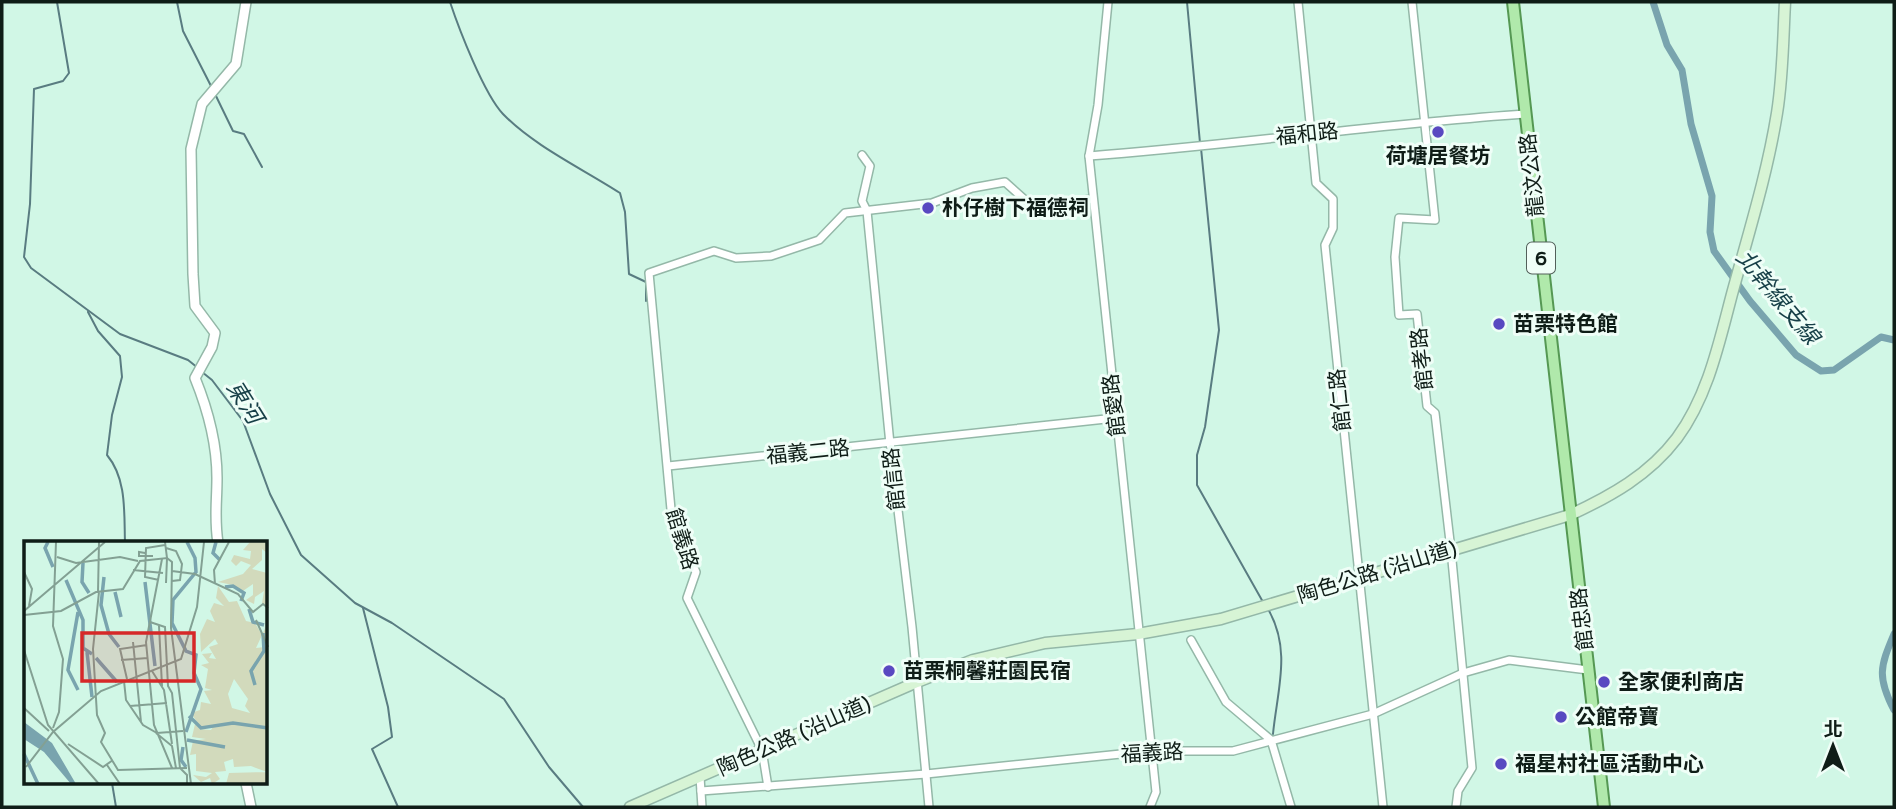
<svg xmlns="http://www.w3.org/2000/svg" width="1896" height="809" font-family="'Varela Round','Noto Sans TC',sans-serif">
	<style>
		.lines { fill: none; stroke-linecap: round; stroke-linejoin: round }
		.stream { stroke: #597c81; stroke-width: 2 }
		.canal { stroke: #79a4ae; stroke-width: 7 }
		.minor-casing { stroke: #94b8a8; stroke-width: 10 }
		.tertiary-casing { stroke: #94b8a8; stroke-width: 12 }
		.secondary-casing { stroke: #94b8a8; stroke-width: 13 }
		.primary-casing { stroke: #559853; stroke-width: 14 }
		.minor { stroke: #fff; stroke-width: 7 }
		.tertiary { stroke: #fff; stroke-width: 9 }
		.secondary { stroke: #d7f4d5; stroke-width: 10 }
		.primary { stroke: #b0e9ab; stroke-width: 10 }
		.poi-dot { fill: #5949c1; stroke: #effef7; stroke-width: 2.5 }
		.labels { text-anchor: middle; stroke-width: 6; stroke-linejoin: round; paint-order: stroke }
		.shield { fill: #effef7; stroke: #52605a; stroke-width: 2 }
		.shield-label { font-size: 19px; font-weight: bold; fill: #0f1d17 }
		.street-label { font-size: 21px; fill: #0f1d17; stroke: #effef7 }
		.poi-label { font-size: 21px; font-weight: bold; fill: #0f1d17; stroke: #effef7; text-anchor: start }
		.water-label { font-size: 23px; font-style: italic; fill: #163f47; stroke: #effef7 }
		.inset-river { fill: none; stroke: #79a4ae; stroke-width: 3.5 }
		.inset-road { fill: none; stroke: #83a093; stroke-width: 2 }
		.view { fill: #d62828; fill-opacity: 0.15; stroke: #d62828; stroke-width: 3.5 }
		.inset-edge { fill: none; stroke: #0f1d17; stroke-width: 3.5 }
	</style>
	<rect width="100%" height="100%" fill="#d1f7e6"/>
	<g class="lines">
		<!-- stream -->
		<g class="stream">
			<path d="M57,2L69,73L63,81L34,89L30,204L24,257L31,268L120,334L188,360L198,368"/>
			<path d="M177,2L183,31L211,86"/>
			<path d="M450,2C459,29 484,94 503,114C534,146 583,169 620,193L625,212L629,274L646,282V301"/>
			<path d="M1187,2L1200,143"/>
			<path d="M215,94L233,131L244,134L262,167"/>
			<path d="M1201,148L1219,330L1205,427L1197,455V485L1263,602"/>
			<path d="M88,312L98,331L120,356L122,377L112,415L107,455C127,479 124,513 125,543"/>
			<path d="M202,372L212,380L243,421L270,494L301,555L355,603L392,623L504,699L549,767L583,807"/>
			<path d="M363,608L388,707L392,737L372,749L398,807"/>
			<path d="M1268,609C1292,650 1277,691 1273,734"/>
			<path d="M112,783L116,807"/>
		</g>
		<!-- canal -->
		<g class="canal">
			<path d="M1653,2L1667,45L1682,70L1691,124L1712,196L1710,232L1714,251L1750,301L1796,355L1821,371L1834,370L1881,337L1894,340"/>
			<path d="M1894,634C1880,667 1877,677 1894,710"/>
		</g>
		<defs>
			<g id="minor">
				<path d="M1108,2L1098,105L1089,156L1156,792L1150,807"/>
				<path d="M1298,2L1316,183L1333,199V228L1325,245L1383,807"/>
				<path d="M1412,2L1435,220L1399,218L1395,257L1399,315L1417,314L1427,406L1435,413L1451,550L1472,768L1458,791L1456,807"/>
				<path d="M862,155L870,166L862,201L867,211L890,444L898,480V510L912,627L929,807"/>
				<path d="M1089,156C1234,145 1379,124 1525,114"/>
				<path d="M668,466L1115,418"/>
				<path d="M1191,640L1226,702L1271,740L1291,807"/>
				<path d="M700,777L702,807"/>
				<path d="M768,787L762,750L687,598L696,572L672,520L649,273L714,251L736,258L771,256L819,240L845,213L932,203L972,188L1005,182L1034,208L1092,199"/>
				<path d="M701,791L926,774L1150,751H1233L1373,714L1463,673L1509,660L1588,670"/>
			</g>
			<g id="tertiary">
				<path d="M218,543C214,518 217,502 217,478C217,443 208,410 195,378L212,347L215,333L195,306L193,274L191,149L202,104L236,64L246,2"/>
				<path d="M246,783L251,807"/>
			</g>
			<path id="secondary" d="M630,807L917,682L973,660L1045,643L1138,634L1221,619L1570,515C1611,496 1649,475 1677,438C1708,396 1719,343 1732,294C1748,235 1767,175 1777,113C1783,76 1783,39 1785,2"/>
			<path id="primary" d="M1513,2L1604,807"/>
		</defs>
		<!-- minor casing -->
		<use href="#minor" class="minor-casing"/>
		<!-- tertiary casing -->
		<use href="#tertiary" class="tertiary-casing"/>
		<!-- secondary casing -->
		<use href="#secondary" class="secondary-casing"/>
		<!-- primary casing -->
		<use href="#primary" class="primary-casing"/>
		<!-- minor -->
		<use href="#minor" class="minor"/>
		<!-- tertiary -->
		<use href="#tertiary" class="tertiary"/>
		<!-- secondary -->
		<use href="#secondary" class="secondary"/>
		<!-- primary -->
		<use href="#primary" class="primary"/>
	</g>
	<!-- markers -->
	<g class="poi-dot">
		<circle cx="1438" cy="132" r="7"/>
		<circle cx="928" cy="208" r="7"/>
		<circle cx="1499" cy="324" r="7"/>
		<circle cx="889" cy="671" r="7"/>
		<circle cx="1604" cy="682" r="7"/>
		<circle cx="1561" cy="717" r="7"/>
		<circle cx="1501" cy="764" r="7"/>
	</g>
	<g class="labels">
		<!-- shield labels -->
		<rect class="shield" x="1527" y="242.5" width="28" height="31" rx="5"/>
		<g class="shield-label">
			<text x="1541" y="265">6</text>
		</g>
		<!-- street labels -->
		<g class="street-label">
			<text transform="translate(1307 134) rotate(-6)" y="7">福和路</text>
			<text transform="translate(1532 175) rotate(-96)" y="7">龍汶公路</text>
			<text transform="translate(1422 359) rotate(-96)" y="7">館孝路</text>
			<text transform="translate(1340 400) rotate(-96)" y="7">館仁路</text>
			<text transform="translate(1114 405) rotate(-97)" y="7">館愛路</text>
			<text transform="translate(808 452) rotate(-6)" y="7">福義二路</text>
			<text transform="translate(894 479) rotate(-96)" y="7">館信路</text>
			<text transform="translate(682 539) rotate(73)" y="7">館義路</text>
			<text transform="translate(1377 572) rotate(-17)" y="7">陶色公路 (沿山道)</text>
			<text transform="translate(1582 619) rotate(-97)" y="7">館忠路</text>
			<text transform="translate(794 736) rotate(-24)" y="7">陶色公路 (沿山道)</text>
			<text transform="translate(1152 753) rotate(-3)" y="7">福義路</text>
		</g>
		<!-- poi labels -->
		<g class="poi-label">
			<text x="1438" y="163" text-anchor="middle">荷塘居餐坊</text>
			<text x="942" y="215">朴仔樹下福德祠</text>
			<text x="1513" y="331">苗栗特色館</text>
			<text x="903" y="678">苗栗桐馨莊園民宿</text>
			<text x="1618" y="689">全家便利商店</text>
			<text x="1575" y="724">公館帝寶</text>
			<text x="1515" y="771">福星村社區活動中心</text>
		</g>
		<!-- water labels -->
		<g class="water-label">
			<text transform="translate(1778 297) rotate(50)" y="8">北幹線支線</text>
			<text transform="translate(245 402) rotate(58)" y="8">東河</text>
		</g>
	</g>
	<!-- overview -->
	<g transform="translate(24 541)">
		<rect width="243" height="243" fill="#d1f7e6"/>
		<path d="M226,1H243V12L238,8V19L228,28L243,32V66L238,62L240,50L231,56L230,63L222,59L229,54V43L216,52L209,44L194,41L219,33L227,24L217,20L212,25L207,20L210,14L226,18L227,10L219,9ZM194,45L205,61L213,60L222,80L231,82L238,94L232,107L241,106L239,92L243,83V243H202L205,232L243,231L227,225L210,226L209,218L200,221L202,230L191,231L196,238L188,243L186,237L177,241L169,234L182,236L188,232L172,230V213L166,214L169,200L182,198L168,196L171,183L176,188L187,189L190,184L177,187L167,172L176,169L177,161L187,163L180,150L188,149L181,147L184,128L177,124L185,122L178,113L188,112L185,117L192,118L185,106L194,103L191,98L177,111L176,93L183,78L191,81L186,70L190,62L200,65L192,57ZM210,138L224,158L221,165L226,172L208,167L204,153Z" fill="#d2dabc" fill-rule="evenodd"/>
		<path d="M0,181L28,202L52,243H47L20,211L0,198Z" fill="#79a4ae"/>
		<path class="inset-river" d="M24,1L21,7L29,26M192,1L189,12L196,19M59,22L58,41L65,52M80,36L77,64L85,93L95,106M42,39L59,79V107L68,113M121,41L131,125M201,46L209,45L220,52L217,60M91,51L97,76M225,68L229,81L240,84M54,71L44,129L54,149M63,111L68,156M72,117L93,141M231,144L227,130L240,110L239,92M165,175L177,187L209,182L244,187M162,191L177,148L170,132L172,114L162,110L148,82L149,59L172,31L171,17L163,1M163,199L201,206M159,206L157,219L162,226M0,213L14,243"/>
		<path class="inset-road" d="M141,1L143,17L148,21L147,87L167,243M142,7L152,10L158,23L156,39L148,40M121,12L115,11V15H129M33,16L52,22L96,16L114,20M138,18L122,101L130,184L148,227M109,29L139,32M148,30L171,33L214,53L229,71L239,63L244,67M0,31L8,48L5,65M135,39L121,36L122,7L141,4M191,43L190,29L205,1M74,51L75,1M75,51L69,108L73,174L81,192L77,201L94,229L163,227M0,70L81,1M0,74L37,70L72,51L99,48L116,20L143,17L142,42M232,79L244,106M126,81L141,86L144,145L148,152L156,227L163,234V243M135,85L138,145M109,101L117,181M0,109L24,184L75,243M97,119L124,117M128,130L140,149L148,203M103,138L96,108L123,104M100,140L102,159L119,184L133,192L159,190M106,165L143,162M0,167L25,190M29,187L35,171L39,118L29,85L32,1M132,192L148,205L152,227M44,203L79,226L89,219M83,224L96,243M2,226L29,191L77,150L157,118L173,66L180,1"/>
		<path class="view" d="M58,92H170V140H58Z"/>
		<rect width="243" height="243" class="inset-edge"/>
	</g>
	<!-- border -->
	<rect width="1896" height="809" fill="none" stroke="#0f1d17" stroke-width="7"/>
	<!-- north arrow -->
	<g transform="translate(1833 746)" stroke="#effef7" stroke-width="5" paint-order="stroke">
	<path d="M0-5L12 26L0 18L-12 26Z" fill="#0f1d17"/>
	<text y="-10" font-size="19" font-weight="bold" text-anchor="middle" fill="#0f1d17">北</text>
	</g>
</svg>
